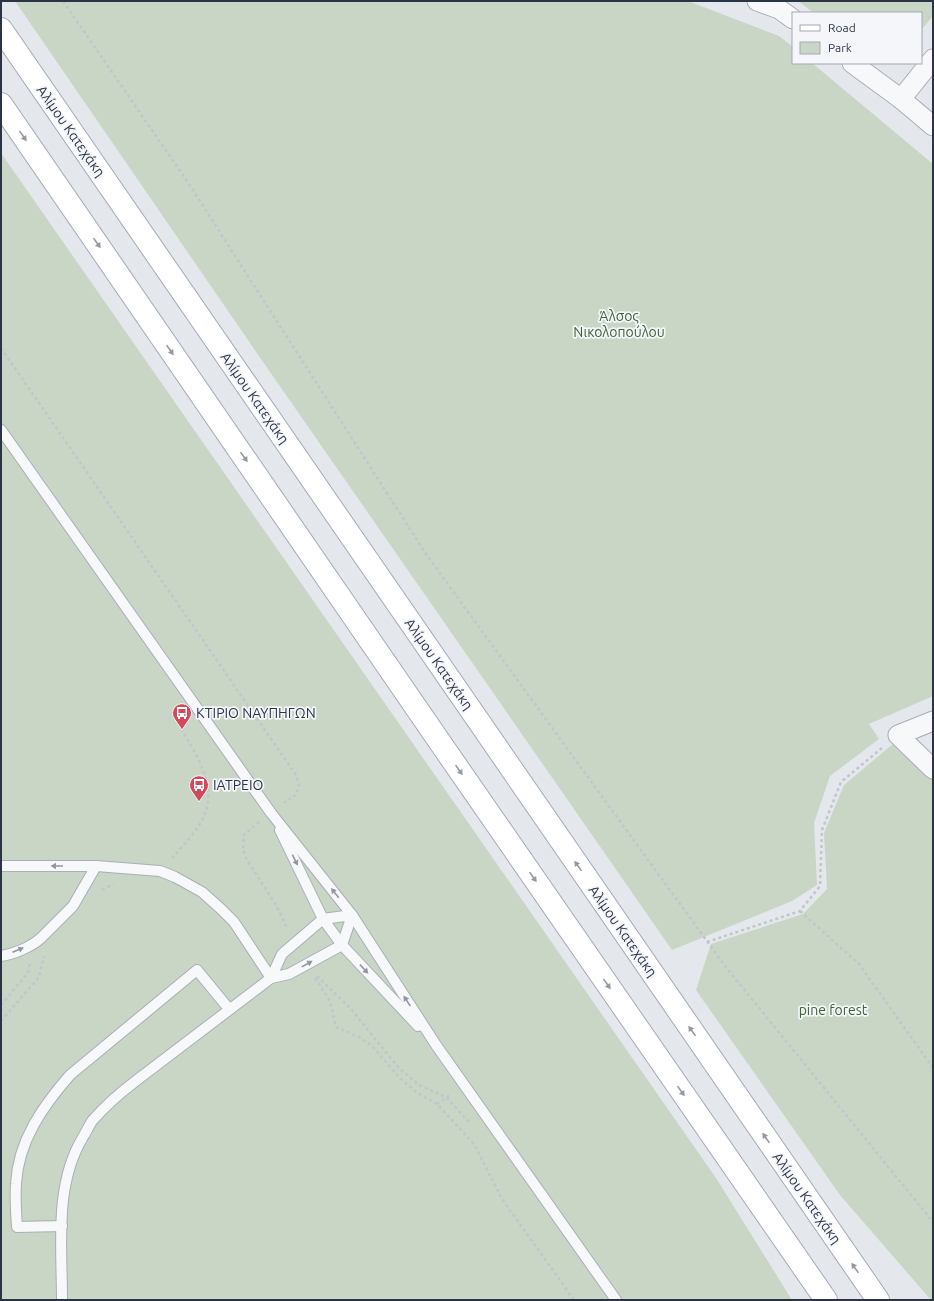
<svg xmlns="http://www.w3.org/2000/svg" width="934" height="1301" font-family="Ubuntu,sans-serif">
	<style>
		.green { fill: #c9d6c5 }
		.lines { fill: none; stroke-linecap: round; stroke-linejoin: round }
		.lane-casing { stroke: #a9aeb7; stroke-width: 12 }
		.street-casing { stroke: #a9aeb7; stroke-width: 21 }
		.primary-casing { stroke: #a3abb8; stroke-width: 24 }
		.path { stroke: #c2c5cb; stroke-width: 2.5; stroke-dasharray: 3 3; stroke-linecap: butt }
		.lane { stroke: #f7f8fa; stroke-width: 10 }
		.street { stroke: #f7f8fa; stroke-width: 19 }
		.primary { stroke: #fff; stroke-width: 22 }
		.oneway { fill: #959aa2 }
		.oneway2 { fill: #9196a0 }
		.labels { text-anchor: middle; stroke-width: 3.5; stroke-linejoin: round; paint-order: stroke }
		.street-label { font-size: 14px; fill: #2b3445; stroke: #f4f6f9 }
		.park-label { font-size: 14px; fill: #3f6138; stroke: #f4f6f9 }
		.poi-label { font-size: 14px; fill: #2b3445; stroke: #f4f6f9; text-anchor: start }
	</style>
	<rect width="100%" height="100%" fill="#e4e7ec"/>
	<!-- green -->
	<g class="green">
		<path d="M15,1H688L779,36L793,47V63H812L933,164V696L869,724L879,739L830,776L814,823L817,885L792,901L672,950L261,359Z"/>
		<path d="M798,1H933V16L921,30V13H814Z"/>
		<path d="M1,153L716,1178L792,1300H1Z"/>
		<path d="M900,738L933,770V1300H931L840,1195L696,990L711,944L803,914L827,889L824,833L844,785Z"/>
	</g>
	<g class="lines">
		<defs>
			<g id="lane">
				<path d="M1,430L271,813L352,915L436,1045L616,1300"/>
				<path d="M280,830L323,919L342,945L418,1026"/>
				<path d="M1,866H96L160,871L175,877L202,892L221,909L234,922L271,978"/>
				<path d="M1,956C14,954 31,947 41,938L73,906L96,866"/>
				<path d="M62,1226L17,1227C16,1213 15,1198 16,1184C18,1141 43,1106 70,1075L197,970L229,1009"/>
				<path d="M62,1300C62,1246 54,1185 83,1137C86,1132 89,1126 92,1121C105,1106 121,1092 137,1080L271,978L289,974L342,945L352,915L323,919L282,954L271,978"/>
			</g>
			<g id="street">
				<path d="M757,1L779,9L793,19"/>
				<path d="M852,63L901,99L933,126"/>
				<path d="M901,99L933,59"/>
				<path d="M933,721L898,735L933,769"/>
			</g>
			<g id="primary">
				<path d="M1,29L878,1300"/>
				<path d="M1,104L437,738L826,1300"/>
			</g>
		</defs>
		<!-- lane casing -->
		<use href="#lane" class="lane-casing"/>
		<!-- street casing -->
		<use href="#street" class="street-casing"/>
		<!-- primary casing -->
		<use href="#primary" class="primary-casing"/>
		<!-- path -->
		<g class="path">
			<path d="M63,1L189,184L426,554L725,966L933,1222"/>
			<path d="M1,348L296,775L299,786L296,795L284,803"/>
			<path d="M259,822L244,835L243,850L247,860L276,905L287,928"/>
			<path d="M172,858C183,846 201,827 206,811C215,782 196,755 182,730"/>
			<path d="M102,890L113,884"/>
			<path d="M800,911L859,964L933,1068"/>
			<path d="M707,942L800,911L820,886L822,830L841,782L882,748"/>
			<path d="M317,976L351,1009L397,1066L419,1085L447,1098L469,1122"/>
			<path d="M315,978L330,1001L336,1027L359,1037L372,1046L400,1078L416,1092L437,1104L474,1144L502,1199L574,1300"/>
			<path d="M1,1005L28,973L30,963"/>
			<path d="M1,1021L39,977L44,956"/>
			<path d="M437,1104L452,1094"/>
		</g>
		<!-- lane -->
		<use href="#lane" class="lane"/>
		<!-- street -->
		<use href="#street" class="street"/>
		<!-- primary -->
		<use href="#primary" class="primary"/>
	</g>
	<!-- one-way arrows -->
	<defs><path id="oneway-solid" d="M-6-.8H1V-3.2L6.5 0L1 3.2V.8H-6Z"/></defs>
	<g class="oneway">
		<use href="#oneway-solid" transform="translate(23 136) rotate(55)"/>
		<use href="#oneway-solid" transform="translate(97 243) rotate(55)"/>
		<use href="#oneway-solid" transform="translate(170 350) rotate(55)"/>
		<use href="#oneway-solid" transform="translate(244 457) rotate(55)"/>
		<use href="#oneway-solid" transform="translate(459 770) rotate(55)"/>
		<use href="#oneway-solid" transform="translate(578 866) rotate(-125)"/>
		<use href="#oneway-solid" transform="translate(533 877) rotate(55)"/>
		<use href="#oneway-solid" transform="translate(607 984) rotate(55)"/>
		<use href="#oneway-solid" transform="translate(692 1031) rotate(-125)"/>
		<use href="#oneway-solid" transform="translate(681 1091) rotate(55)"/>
		<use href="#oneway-solid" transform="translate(766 1138) rotate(-125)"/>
		<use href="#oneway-solid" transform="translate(855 1268) rotate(-125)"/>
	</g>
	<g class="oneway2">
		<use href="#oneway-solid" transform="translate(295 860) rotate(64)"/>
		<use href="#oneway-solid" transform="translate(57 866) rotate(180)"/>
		<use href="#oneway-solid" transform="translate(335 893) rotate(-128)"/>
		<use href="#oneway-solid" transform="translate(18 950) rotate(-23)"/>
		<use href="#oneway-solid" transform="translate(307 964) rotate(-29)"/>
		<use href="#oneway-solid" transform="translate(364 969) rotate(47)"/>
		<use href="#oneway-solid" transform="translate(407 1001) rotate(-123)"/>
	</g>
	<!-- icons -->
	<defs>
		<symbol id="bus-pin" viewBox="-11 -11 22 30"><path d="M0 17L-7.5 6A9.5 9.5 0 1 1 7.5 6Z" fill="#d1495b" stroke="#f4f6f9"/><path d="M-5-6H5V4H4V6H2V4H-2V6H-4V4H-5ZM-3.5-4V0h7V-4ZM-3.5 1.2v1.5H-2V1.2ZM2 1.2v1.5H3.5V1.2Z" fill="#fff"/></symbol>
	</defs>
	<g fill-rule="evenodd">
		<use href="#bus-pin" x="171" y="702" width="22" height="30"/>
		<use href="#bus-pin" x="188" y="774" width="22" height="30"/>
	</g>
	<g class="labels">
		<!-- street labels -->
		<g class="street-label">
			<text transform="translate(71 131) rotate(55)" y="5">Αλίμου Κατεχάκη</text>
			<text transform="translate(255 398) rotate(55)" y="5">Αλίμου Κατεχάκη</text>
			<text transform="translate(439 664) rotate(55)" y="5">Αλίμου Κατεχάκη</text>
			<text transform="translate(623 931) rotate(55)" y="5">Αλίμου Κατεχάκη</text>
			<text transform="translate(807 1198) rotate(55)" y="5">Αλίμου Κατεχάκη</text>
		</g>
		<!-- park labels -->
		<g class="park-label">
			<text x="619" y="321">Άλσος<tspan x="619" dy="16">Νικολοπούλου</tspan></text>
			<text x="833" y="1015">pine forest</text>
		</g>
		<!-- poi labels -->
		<g class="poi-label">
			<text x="196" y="718">ΚΤΙΡΙΟ ΝΑΥΠΗΓΩΝ</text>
			<text x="213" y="790">ΙΑΤΡΕΙΟ</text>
		</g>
	</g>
	<!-- border -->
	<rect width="934" height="1301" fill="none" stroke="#2b3445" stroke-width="4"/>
	<!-- legend -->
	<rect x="792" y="12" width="130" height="52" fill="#f4f6f9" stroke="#a4a8b1"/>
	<rect x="800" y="25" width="20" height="6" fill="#ffffff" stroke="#a4a8b1"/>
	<text x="828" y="32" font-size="12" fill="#2b3445">Road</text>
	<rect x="800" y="42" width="20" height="12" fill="#c9d6c5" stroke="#a4a8b1"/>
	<text x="828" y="52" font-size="12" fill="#2b3445">Park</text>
</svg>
